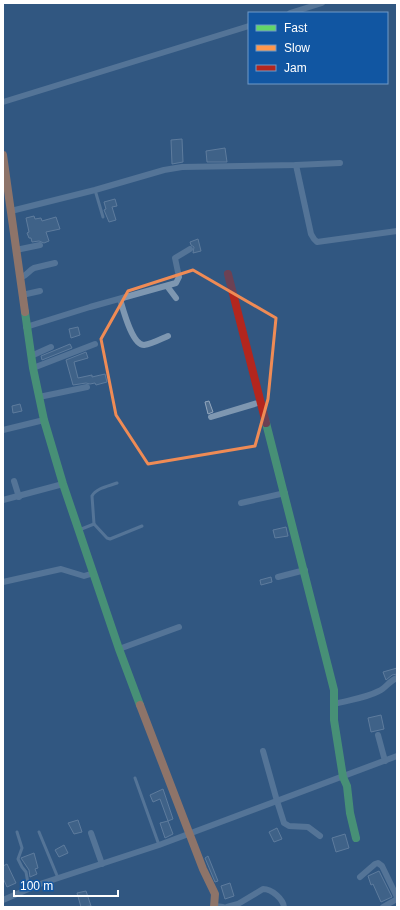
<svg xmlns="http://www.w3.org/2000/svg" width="400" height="910" font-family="Arial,sans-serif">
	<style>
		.building { fill: #516f90; stroke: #93a7be }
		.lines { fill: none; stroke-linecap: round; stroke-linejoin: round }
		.lane { stroke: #7e97b1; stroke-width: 3 }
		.street { stroke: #7e97b1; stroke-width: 6 }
		.fast { stroke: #63d668; stroke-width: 8 }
		.slow { stroke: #ff974d; stroke-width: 8 }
		.jam { stroke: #b3261e; stroke-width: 8 }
		.marked { fill: none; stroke: #ef8b55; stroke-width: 3; stroke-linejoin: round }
	</style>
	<rect width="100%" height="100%" fill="#325781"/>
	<!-- building -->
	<g class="building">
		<path d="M182,139L183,162L172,164L171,140Z"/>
		<path d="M225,148L227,162H207L206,151Z"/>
		<path d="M115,199L117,206L112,207L116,220L109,222L104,210L106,209L104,202Z"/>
		<path d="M34,216L35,219L41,218L42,221L56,217L60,229L46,232L49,241L44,243L39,241L32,242L31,238H29L27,233L29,232L26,218Z"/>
		<path d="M198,239L201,251L193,253L194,247L191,245L190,242Z"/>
		<path d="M78,327L80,335L71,338L69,329Z"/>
		<path d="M70,344L72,348L42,360L41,356Z"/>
		<path d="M86,352L88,358L74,362L78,378L92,375V377L105,374L107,382L96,385L95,383L90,384L86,383L73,385L66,360Z"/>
		<path d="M209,401L213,412L208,414L205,402Z"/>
		<path d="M20,404L22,411L13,413L12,406Z"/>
		<path d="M286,527L288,536L275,538L273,530Z"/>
		<path d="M271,577L272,582L261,585L260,580Z"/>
		<path d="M397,668V674L392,675L386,680L383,672Z"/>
		<path d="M381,715L384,729L371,732L368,718Z"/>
		<path d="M163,789L173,819L168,821L160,799L153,802L150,795Z"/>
		<path d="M78,820L82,832L74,834L68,823Z"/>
		<path d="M168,821L173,834L165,838L160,823Z"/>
		<path d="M277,828L282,839L274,842L269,832Z"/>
		<path d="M345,834L349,848L336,852L332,838Z"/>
		<path d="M64,845L68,853L59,857L55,850Z"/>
		<path d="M34,853L38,868L35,869L37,874L30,877L29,870L21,858Z"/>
		<path d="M208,856L218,881L215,882L205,858Z"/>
		<path d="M7,864L16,883L7,887L3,878V866Z"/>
		<path d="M379,871L392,897L381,902L373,884L371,885L368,876Z"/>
		<path d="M230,883L234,896L225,899L221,886Z"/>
		<path d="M86,891L91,906L81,907L77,893Z"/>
	</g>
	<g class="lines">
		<!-- lane -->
		<g class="lane">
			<path d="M95,190L103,217"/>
			<path d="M94,524L92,496C96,488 109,486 117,483"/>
			<path d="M79,530L94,524L107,538L110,539L142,526"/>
			<path d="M135,778L159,845"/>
			<path d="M17,832L22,848L18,859L22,867L26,872L29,889"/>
			<path d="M39,832L58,878"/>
		</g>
		<!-- street -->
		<g class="street">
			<path d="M290,13L322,3"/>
			<path d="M3,102L249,26"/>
			<path d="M296,165L311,234L314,239L317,242L397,231"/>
			<path d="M11,211L95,190L164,170L182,167L296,165L340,163"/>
			<path d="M16,250L40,245"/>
			<path d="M20,278C28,275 28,271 34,268L55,263"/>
			<path d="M167,286L176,298"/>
			<path d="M22,295L40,291"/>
			<path d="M120,299C123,309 132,345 144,345C152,344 161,339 168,336"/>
			<path d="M26,327L90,307L176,283L179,277L175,258L190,249"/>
			<path d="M31,356L51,347"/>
			<path d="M33,368L95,344"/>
			<path d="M39,397L87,387"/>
			<path d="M211,417L261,402"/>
			<path d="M3,430L44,420"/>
			<path d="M14,481L19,497"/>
			<path d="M3,500L63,484"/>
			<path d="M241,503L285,493"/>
			<path d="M278,577L305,570"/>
			<path d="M3,582L61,569L84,576L94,573"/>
			<path d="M119,649L179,627"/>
			<path d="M334,704C349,700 366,698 379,691C386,688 390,680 397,678"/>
			<path d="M378,735L385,761"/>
			<path d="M263,751L277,801L284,823L289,826L308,827L320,836"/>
			<path d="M91,833L102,864"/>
			<path d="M360,877L375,864L378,863L382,866L397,897"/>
			<path d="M3,900L40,884L159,845L397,756"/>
			<path d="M214,906L223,907"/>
			<path d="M227,907L238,904L263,889C272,889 283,899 284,907"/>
			<path d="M383,907L397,899"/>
		</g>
		<!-- fast -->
		<g class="fast">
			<path d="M25,312L33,368L44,420L63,484L119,649L140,705"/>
			<path d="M266,423L334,690V720L343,777L347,786L350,813L356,838"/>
		</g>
		<!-- slow -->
		<g class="slow">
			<path d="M3,155L25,312"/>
			<path d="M140,705L203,869L215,894L214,907"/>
		</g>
		<!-- jam -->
		<path class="jam" d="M228,274L266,423"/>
	</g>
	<!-- marked area -->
	<path d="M0 0H400V910H0ZM193,270L276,318L268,399L255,446L148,464L116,415L101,339L128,291Z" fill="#325781" fill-opacity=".55" fill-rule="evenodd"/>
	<path class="marked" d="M193,270L276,318L268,399L255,446L148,464L116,415L101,339L128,291Z"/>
	<!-- border -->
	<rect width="400" height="910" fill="none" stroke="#ffffff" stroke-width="8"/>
	<!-- legend -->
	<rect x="248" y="12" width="140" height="72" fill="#1156a2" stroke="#709ac7"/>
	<rect x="256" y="25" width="20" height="6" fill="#63d668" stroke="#709ac7"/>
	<text x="284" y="32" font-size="12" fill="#ffffff">Fast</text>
	<rect x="256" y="45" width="20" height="6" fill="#ff974d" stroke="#709ac7"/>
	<text x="284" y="52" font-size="12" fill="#ffffff">Slow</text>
	<rect x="256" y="65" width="20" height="6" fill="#b3261e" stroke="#709ac7"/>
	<text x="284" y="72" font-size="12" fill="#ffffff">Jam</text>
	<!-- scale -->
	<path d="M14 890v6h104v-6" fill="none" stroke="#ffffff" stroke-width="2"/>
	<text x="20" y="890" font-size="12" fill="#ffffff" stroke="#1156a2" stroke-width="3" paint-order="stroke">100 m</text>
</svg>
